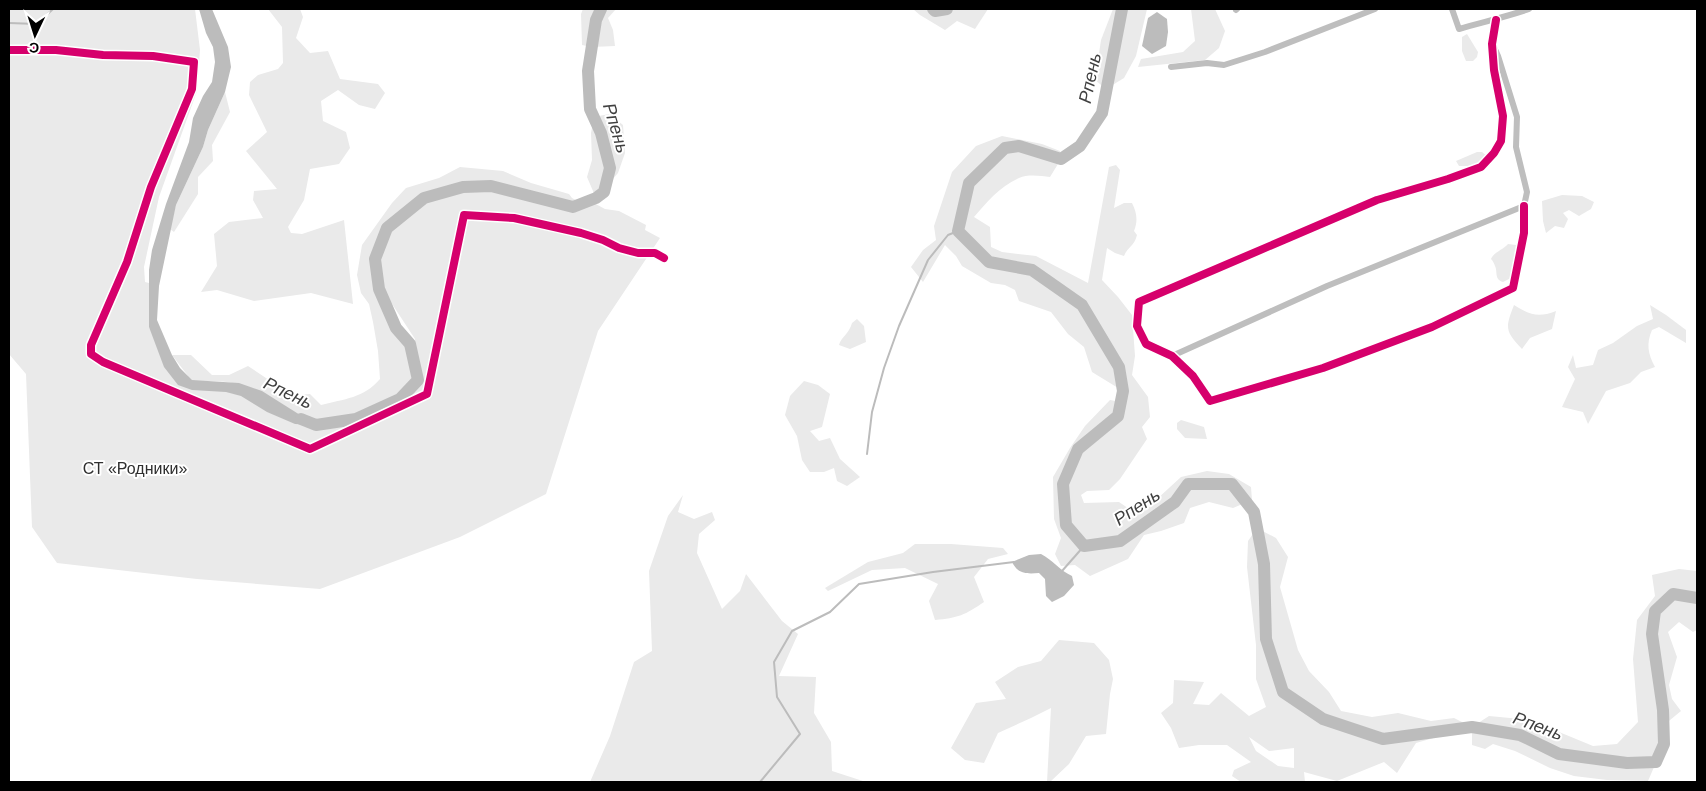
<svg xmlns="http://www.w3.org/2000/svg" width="1706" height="791" font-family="Arial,sans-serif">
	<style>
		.green { fill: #eaeaea; fill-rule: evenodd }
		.water { fill: #bcbcbc }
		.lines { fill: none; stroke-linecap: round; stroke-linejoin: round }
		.stream { stroke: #bcbcbc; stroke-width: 2 }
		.river { stroke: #bcbcbc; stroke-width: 12 }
		.minor { stroke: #bebebe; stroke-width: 6 }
		.cycleway-casing { stroke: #fff; stroke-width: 11 }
		.cycleway { stroke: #d6006c; stroke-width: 8 }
		.labels { text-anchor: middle; stroke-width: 4; stroke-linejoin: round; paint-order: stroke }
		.park-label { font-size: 16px; fill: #2f2f2f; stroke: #fff }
		.water-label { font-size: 18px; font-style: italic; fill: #404040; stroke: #fff }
	</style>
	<rect width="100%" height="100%" fill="#fff"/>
	<!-- green -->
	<g class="green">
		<path d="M9,9H195L200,50L197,91L159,197L144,267L145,282L149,283V327L176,373L188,376L172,355H191L212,375H229L248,366L275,384L297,395L310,394L321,405C344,399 364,398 380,379L378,351L373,322L369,304L361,293L357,275L362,245L392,203L406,188L439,178L460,167L503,171L531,183L569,194L572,198L584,204L592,202L605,209L619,211L646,225L645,230L660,238L598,331L546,494L460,537L320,589L197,579L57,563L32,527L26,374L9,354ZM381,287L415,339L414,362L410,344L396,327L379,290ZM206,381C239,380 264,391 291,410Z"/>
		<path d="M268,9H300L303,17L296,38L310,53L328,51L340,79L378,84L385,93L375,109L359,105L338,90L321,101L323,121L346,132L350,148L339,164L310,169L304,200L288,227L291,233L302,234L344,220L353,304L311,293L254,301L217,290L201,292L217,266L214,234L229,222L263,218L253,200L254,191L277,189L246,151L267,132L249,95L250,82L258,75L278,69L283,63L282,27Z"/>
		<path d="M583,9H616L608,18L613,30L615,46L592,47L582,45L581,14Z"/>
		<path d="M913,9H988L975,29L957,21L945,30L920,15Z"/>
		<path d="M1113,9H1147L1136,56L1124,78L1106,89L1095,80L1101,40Z"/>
		<path d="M1191,9H1215L1225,31L1219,48L1205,60L1138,67L1141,59L1183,52L1195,41Z"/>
		<path d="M1467,34L1478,52L1477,57L1473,61H1466L1462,51V37Z"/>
		<path d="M225,92L230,112L212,145L213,161L198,177V194L174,232L170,229L176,205L203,147L208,130Z"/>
		<path d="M609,114L623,125L625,153L618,173L596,198L587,177L592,160L591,133L594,117Z"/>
		<path d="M1002,136L1042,144L1060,151L1061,159L1050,177C1041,176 1028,174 1019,178C1000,186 987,202 974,217L990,227L991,247L1002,252L1036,256L1088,283L1109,167L1116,165L1120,170L1114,208L1124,203H1132C1137,213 1138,221 1134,231L1137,235C1134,247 1128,246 1124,256L1115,253L1107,248L1102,280L1118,297L1132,315L1135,356L1132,375L1148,397L1150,417L1142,427L1147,439L1120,479L1109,490L1087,491L1081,495L1084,503L1119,502L1135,513L1157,499L1181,477L1207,471L1229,474L1251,487L1252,500L1233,508L1209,502L1190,508L1184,523L1161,531L1144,535L1128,559L1090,576L1075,565L1061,566L1055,554L1061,538L1054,519L1053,477L1070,448L1085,426L1110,400L1121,402L1123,391L1092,372L1084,347L1068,334L1051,312L1019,301L1015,290L1005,285L991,283L962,266L956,256L945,245L923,282L911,267L923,250L936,240L934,226L952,172L976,146Z"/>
		<path d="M1477,152H1482L1488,157L1479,166H1459L1456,161Z"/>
		<path d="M1562,195L1582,196L1594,202L1591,209L1579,216L1569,210L1563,213L1568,219L1564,228L1555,226L1546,233L1543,221L1542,201Z"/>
		<path d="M1508,244L1516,245L1518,247C1511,259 1516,255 1514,265C1513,271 1511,272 1511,278L1503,282C1494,279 1498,273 1495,266C1494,263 1493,261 1491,259C1494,252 1503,250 1508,244Z"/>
		<path d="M1514,305C1530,315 1538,318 1556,311L1552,329L1530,338L1522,349C1505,331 1505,328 1514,305Z"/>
		<path d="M1650,305L1666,315L1686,330V343L1659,327L1652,330C1646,344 1648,354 1655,367L1641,372L1630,383L1606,391L1588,424L1583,412L1562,407L1575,379L1568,367L1573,355L1576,368L1593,365L1598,350L1613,343L1637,326L1653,319Z"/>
		<path d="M857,319L864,326L866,342L850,349L839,345C841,337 849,334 852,323Z"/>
		<path d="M804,381L818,385L830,394L822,427L810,431L819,441L830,438L840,459L860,477L847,486L837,481L834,468L824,472H810L802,460L797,436L785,415L790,396Z"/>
		<path d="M1181,420L1204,427L1207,439L1185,438L1177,429V423Z"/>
		<path d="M683,495L678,512L694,519L712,512L715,520L699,534L697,553L722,609L740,591L746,574L782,621L798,634L779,676L816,677L814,713L831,742L832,771L866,782H590L610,736L634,662L652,651L649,571L668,516Z"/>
		<path d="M1257,528L1276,538L1288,557L1280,587L1298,650L1309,671L1329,692L1341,711L1372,717L1398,713L1431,721L1454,718L1472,727L1489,716L1530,720L1593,746L1617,744L1638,722L1633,659L1637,620L1655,596L1652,575L1679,569L1697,571V630L1693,632L1679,622L1668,632L1677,657L1669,685L1672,699L1681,711L1664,725V744L1648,781L1607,780L1574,776L1550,768L1515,751L1493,744L1485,749L1472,745V727L1416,743L1397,773L1384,762L1337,781L1304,772L1305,782H1241L1232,776L1234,770L1251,762L1227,745H1199L1179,748L1171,728L1161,713L1173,703L1174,680L1204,682L1193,704L1209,705L1221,693L1249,716L1266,707L1256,679V645L1247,567L1248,541ZM1249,737L1269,751L1294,748V768L1278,766L1256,751Z"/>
		<path d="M915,544H951L1003,548L1008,554L988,559L974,577L984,602C965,615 958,618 935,620L929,601L938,584L905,568L872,570L828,591L825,588L868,562L903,553Z"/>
		<path d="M1059,640L1094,643L1109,660L1113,679L1110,694L1106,734L1086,736L1069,764L1050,782H1047L1051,708L1031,718L998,733L984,763L965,760L951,748L976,703L1006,699L995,682L1018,667L1041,661Z"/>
	</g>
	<!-- water -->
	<g class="water">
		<path d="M199,9H212L228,47L231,67L225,92L208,130L203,147L176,205L159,286L157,320L172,355L180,368L192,380L239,383L262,391L316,425L295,424L267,412L241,396L226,392L192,390L178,385L164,367L149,327V270L152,250L166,204L189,142L193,118L203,96L212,82L215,62L213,47L206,33Z"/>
		<path d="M1157,12L1167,19L1168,32L1166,46L1152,54L1142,46L1148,18Z"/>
		<path d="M1041,554C1053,560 1059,570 1072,576L1074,585L1064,596L1052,602L1046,596L1045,579L1039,573C1026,574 1018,574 1012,562L1029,555Z"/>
	</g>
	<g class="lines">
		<!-- stream -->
		<g class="stream">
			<path d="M9,23L37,24L53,9"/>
			<path d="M867,454L872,412L884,368L899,326L928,260L948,235L958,231"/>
			<path d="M1062,571L1084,546"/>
			<path d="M760,782L800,734L777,697L774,662L792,631L830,612L859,584L933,572L1014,562"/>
		</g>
		<!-- river -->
		<g class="river">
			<path d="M933,9L935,11L947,9"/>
			<path d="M1122,9L1102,113L1080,146L1061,159L1019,146L1005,148L969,183L958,231L989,262L1032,270L1082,305L1119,367L1123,391L1118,416L1078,449L1063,484L1066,525L1084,546L1120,541L1175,502L1188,484H1232L1254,512L1264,564L1266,639L1283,692L1323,719L1383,739L1472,727L1520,735L1559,754L1627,763L1656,762L1664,744L1663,710L1652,634L1655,611L1673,594L1697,598"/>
			<path d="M301,419L316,425L356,419L400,399L418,380L410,344L396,328L379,289L375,259L387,228L424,198L463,187L491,186L573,207L596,198L604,192L610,168L601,133L590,109L588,71L596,20L601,9"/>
		</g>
		<!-- minor -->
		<g class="minor">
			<path d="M1452,9L1459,29C1483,22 1506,17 1529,9"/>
			<path d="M1236,10L1237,9"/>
			<path d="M1496,20L1492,44L1494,70L1503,116L1501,141L1494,153L1481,167L1448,179L1377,200L1139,302L1137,326L1146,344L1172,356L1193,376L1210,401L1323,368L1432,327L1513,288L1524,233V206"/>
			<path d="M9,50H56L103,55L153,56L194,62L192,89L151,187L127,262L91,345V354L103,362L310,449L427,394L464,215L514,218L581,233L603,240L619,248L638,253H655L664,258"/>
			<path d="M1171,67L1207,63L1224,65L1265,52L1375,9"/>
			<path d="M1172,356L1327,286L1524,206L1527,192L1516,147L1517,117L1498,56L1494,47"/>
		</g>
		<defs>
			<g id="cycleway">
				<path d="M1496,20L1492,44L1494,70L1503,116L1501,141L1494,153L1481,167L1448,179L1377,200L1139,302L1137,326L1146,344L1172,356L1193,376L1210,401L1323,368L1432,327L1513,288L1524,233V206"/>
				<path d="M9,50H56L103,55L153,56L194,62L192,89L151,187L127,262L91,345V354L103,362L310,449L427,394L464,215L514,218L581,233L603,240L619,248L638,253H655L664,258"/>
			</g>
		</defs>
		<!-- cycleway casing -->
		<use href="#cycleway" class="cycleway-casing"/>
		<!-- cycleway -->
		<use href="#cycleway" class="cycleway"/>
	</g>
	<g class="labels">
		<!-- park labels -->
		<g class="park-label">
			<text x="135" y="474">СТ «Родники»</text>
		</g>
		<!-- water labels -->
		<g class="water-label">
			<text transform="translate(1090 78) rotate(-78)" y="6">Рпень</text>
			<text transform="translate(616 128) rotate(73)" y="6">Рпень</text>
			<text transform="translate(288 393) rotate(25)" y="6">Рпень</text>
			<text transform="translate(1137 507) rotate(-34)" y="6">Рпень</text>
			<text transform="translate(1538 726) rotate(20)" y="6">Рпень</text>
		</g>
	</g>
	<!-- border -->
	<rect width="1706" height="791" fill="none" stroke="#000000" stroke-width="20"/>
	<!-- north arrow -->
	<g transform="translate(35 35) rotate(184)" stroke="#ffffff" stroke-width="4" paint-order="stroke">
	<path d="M0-4L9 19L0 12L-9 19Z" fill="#000000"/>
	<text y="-8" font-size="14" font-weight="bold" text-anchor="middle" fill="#000000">С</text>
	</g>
</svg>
